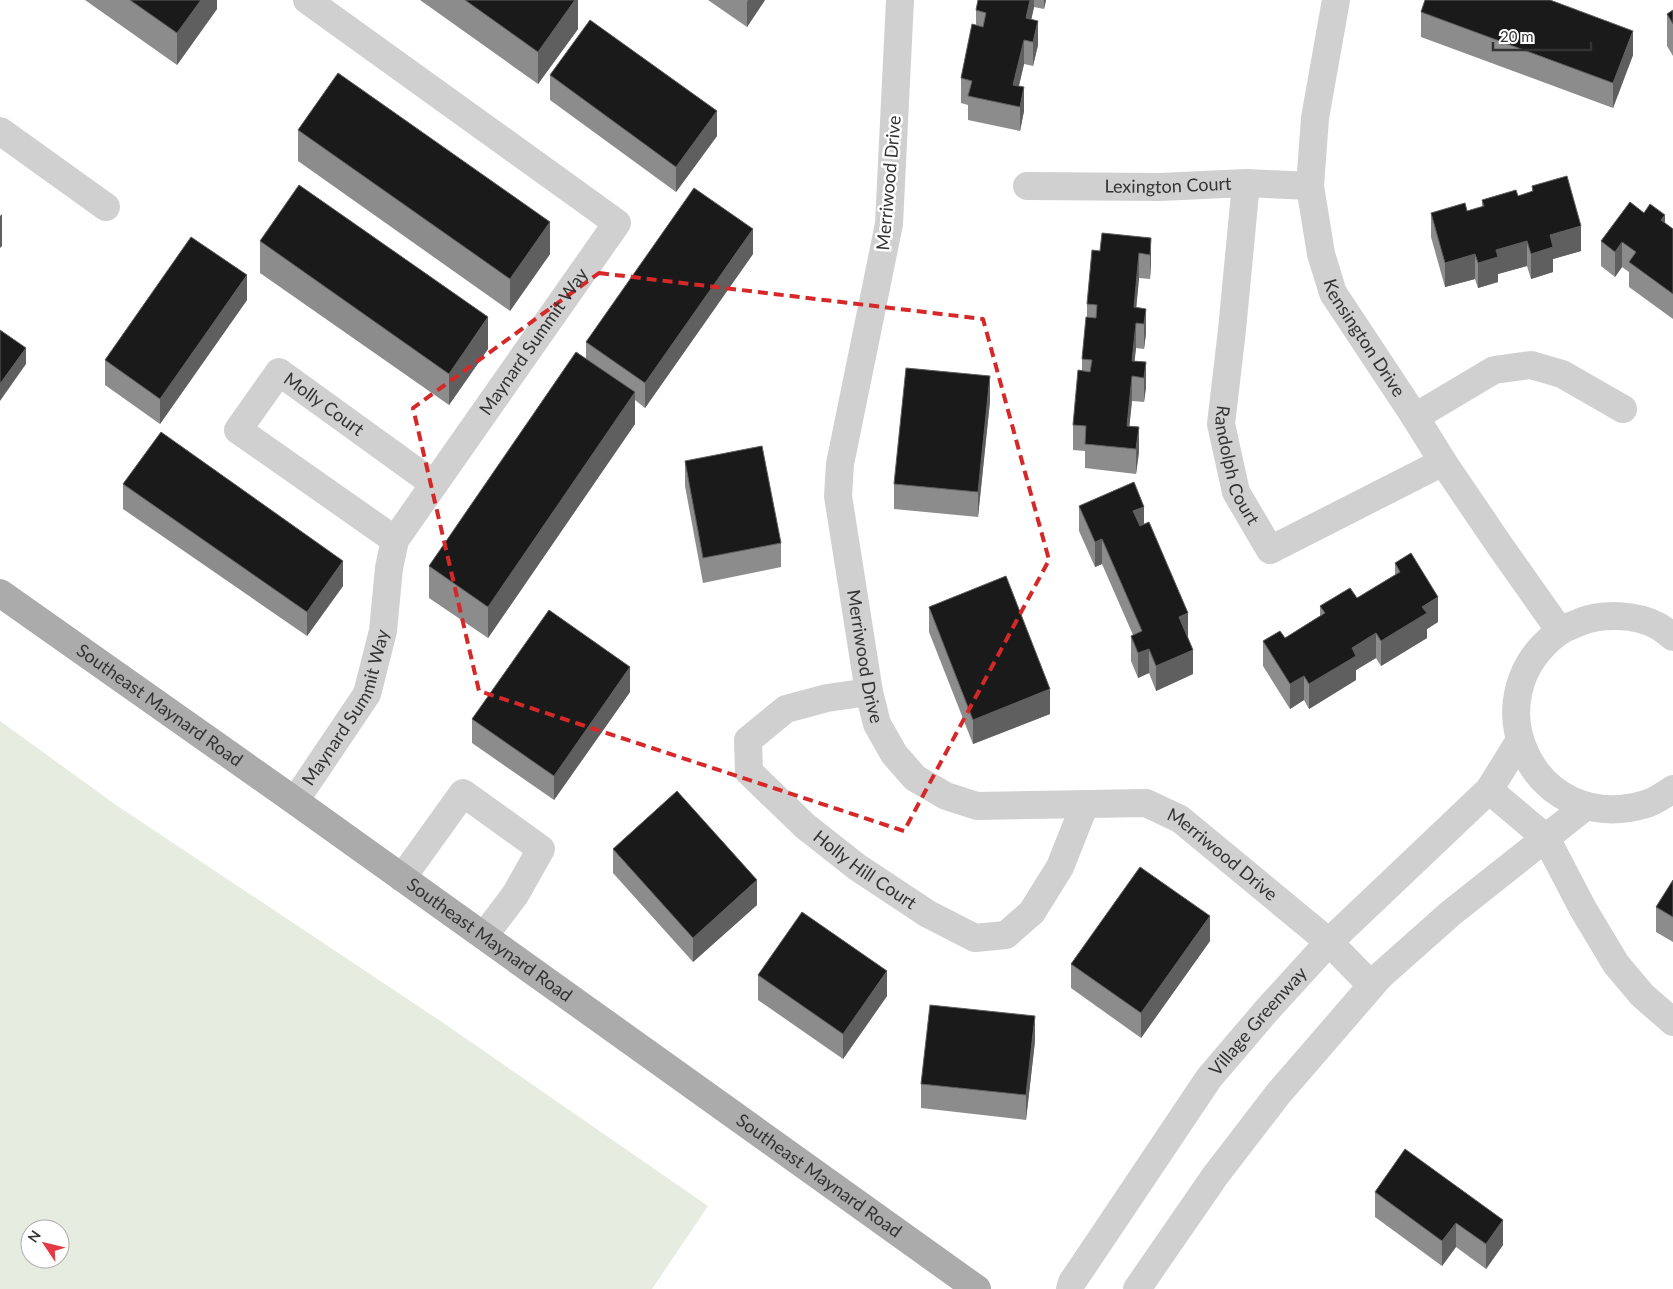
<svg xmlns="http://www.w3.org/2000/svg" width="1673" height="1289" font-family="Lato,sans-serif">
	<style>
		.green { fill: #e6ecdf; fill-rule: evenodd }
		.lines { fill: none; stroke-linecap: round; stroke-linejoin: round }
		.minor { stroke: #d0d0d0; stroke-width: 28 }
		.major { stroke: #ababab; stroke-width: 28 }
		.wall { fill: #8c8c8c }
		.shaded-wall { fill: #5f5f5f }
		.building { fill: #1a1a1a; stroke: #5f5f5f }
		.marked { fill: none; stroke: #d62828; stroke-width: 4; stroke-dasharray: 10 6; stroke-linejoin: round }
		.labels { text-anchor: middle; stroke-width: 5; stroke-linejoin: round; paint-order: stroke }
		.street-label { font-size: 18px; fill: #333; stroke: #fff }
	</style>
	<rect width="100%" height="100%" fill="#fff"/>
	<!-- green -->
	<path class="green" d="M0,721L116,805L442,1022L708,1206L652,1289H0ZM30,1229H60V1259H30Z"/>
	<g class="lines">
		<!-- minor -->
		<g class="minor">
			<path id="s1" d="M900,0L889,224L840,464L838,496L869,692L877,724L894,754L915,778L946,796L977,806L1146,803L1180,819L1329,942L1371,985"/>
			<path id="s2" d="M1336,0L1315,118L1310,186L1321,254L1333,293L1415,417L1443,462L1500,546L1560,631"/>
			<path d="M0,131L106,207"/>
			<path id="s3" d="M1246,183L1232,330L1221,424L1236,492L1270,550L1443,462"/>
			<path id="s4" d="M1027,186L1160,187L1246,183L1310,186"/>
			<path d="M1415,417L1494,370L1531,365L1562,374L1623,409"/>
			<path id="s5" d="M395,540L238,430L279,372L434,484"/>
			<path d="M1673,637C1668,633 1663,629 1658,626C1636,614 1602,613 1580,622C1574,625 1565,627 1559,632C1468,698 1534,838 1646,804C1656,801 1665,794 1673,789"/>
			<path id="s6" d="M869,692L827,698L786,709L748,740L749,772L805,826L857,867L928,914L975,938L1006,935L1032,912L1060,867L1085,804"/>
			<path d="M1489,790L1546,838L1583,909L1616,964L1642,995L1673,1022"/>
			<path id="s7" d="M295,801L367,694L383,631L389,568L395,540L617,223L307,0"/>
			<path d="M402,878L463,793L541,849L515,895L484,936"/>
			<path id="s8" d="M1070,1289L1072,1282L1081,1269L1209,1078L1267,1010L1329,942L1489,790L1520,740"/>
			<path d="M1137,1289L1215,1176L1278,1094L1380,976L1451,913L1586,806"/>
		</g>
		<!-- major -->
		<path class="major" id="s9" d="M0,593L295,801L977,1289"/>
	</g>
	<!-- wall -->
	<g class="wall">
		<path d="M85,0H217V9L177,65Z"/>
		<path d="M420,0H578V29L538,84Z"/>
		<path d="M708,0H765L747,27Z"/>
		<path d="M978,0H1046L1044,9L1034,7L1031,19L1038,45L1033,66L1024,64L1019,86L1024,111L1020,131L968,120V105L961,103V78L976,25V10Z"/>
		<path d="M1673,10V56L1667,46V14Z"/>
		<path d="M1421,12L1633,55L1613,108L1421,37Z"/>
		<path d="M550,75L717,136L676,192L550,100Z"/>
		<path d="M298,130L550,254L510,311L298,161Z"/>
		<path d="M1532,186L1581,251L1553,259V272L1531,279L1527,266L1498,274V282L1478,288L1475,279L1445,287L1431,237V213L1467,211L1482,207V200L1518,196L1532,192Z"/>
		<path d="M1665,223L1673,229V319L1629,287V272L1622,267L1615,277L1601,266V241Z"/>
		<path d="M1151,238V263L1150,279L1139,278L1136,308L1146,309V333L1144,349L1136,348L1134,361L1146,362V387L1144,402L1132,401L1129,426L1139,452L1136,474L1085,468V451L1073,450V425L1082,371V359L1087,317V304L1100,251Z"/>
		<path d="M260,241L488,349L449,405L260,273Z"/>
		<path d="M753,254L645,408L635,400V424L488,638L429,598V566L586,359V342Z"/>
		<path d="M247,300L160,424L105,385V360Z"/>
		<path d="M990,401L978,517L894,509V484Z"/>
		<path d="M685,461L781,543V567L703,583L685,486Z"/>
		<path d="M123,484L343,586L307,636L123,509Z"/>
		<path d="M1079,506L1144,524L1188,637L1193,674L1156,691L1149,673L1138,678L1131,661V636L1133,635L1102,564L1095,567L1079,531Z"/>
		<path d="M1395,563L1438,622L1427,629V638L1381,666L1376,658L1356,670V680L1309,709L1304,700L1290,709L1263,666V641L1285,638L1320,616V606L1357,598L1395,575Z"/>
		<path d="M929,607L1050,714L973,744L929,632Z"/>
		<path d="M630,692L554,800L472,743V719Z"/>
		<path d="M613,849L757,905L693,962L613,873Z"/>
		<path d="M1673,880V942L1656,932V907Z"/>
		<path d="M1210,941L1141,1038L1071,988V964Z"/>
		<path d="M758,975L887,996L843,1059L758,1000Z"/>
		<path d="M1035,1041L1026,1120L921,1108V1084Z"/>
		<path d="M1405,1149L1503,1245L1486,1269L1456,1247L1442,1266L1375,1217V1192Z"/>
	</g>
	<!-- shaded-wall -->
	<g class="shaded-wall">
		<path d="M201,0H217V9L177,65V33Z"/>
		<path d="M575,0H578V29L538,84V52Z"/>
		<path d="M748,0H765L747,27V2Z"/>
		<path d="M1030,0H1034V7L1027,40L1026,18Z"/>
		<path d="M1044,0H1046L1044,9Z"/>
		<path d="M1038,21V45L1033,66V42Z"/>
		<path d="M1633,31V55L1613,108V83Z"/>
		<path d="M1024,40V64L1014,106L1013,85Z"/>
		<path d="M1024,87V111L1020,131V107Z"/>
		<path d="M717,111V136L676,192V167Z"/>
		<path d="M2,214V246L0,248V216Z"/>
		<path d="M1665,215V239L1661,220Z"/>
		<path d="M550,222V254L510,311V279Z"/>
		<path d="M1581,226V251L1553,259V272L1531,279V254L1550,235Z"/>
		<path d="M753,229V254L645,408V383Z"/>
		<path d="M1151,238V263L1150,279V255Z"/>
		<path d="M1527,241V266L1498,274V282L1478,288V263L1496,250Z"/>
		<path d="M1622,242V267L1615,277V252Z"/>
		<path d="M1139,253V278L1134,332V307Z"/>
		<path d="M1475,254V279L1445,287V263Z"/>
		<path d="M247,275V300L160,424V399Z"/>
		<path d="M1146,309V333L1144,349V324Z"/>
		<path d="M488,317V349L449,405V374Z"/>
		<path d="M1136,323V348L1133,377L1132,376V401L1127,450V426L1132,361Z"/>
		<path d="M26,348V364L0,401V384Z"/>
		<path d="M1146,362V387L1144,402V378Z"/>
		<path d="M990,376V401L978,517V492Z"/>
		<path d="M635,392V424L488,638V607Z"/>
		<path d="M1139,427V452L1136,474V449Z"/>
		<path d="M1144,507V531L1133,536V511Z"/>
		<path d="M1102,539V564L1095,567V542Z"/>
		<path d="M343,561V586L307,636V612Z"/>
		<path d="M1438,597V622L1427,629V638L1381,666V641L1422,607Z"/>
		<path d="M1188,613V638L1179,617Z"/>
		<path d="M1376,633V658L1356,670V680L1309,709V684L1352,648Z"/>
		<path d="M1149,649V673L1138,678V653Z"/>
		<path d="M1193,650V674L1156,691V666Z"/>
		<path d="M630,667V692L554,800V776Z"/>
		<path d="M1304,676V700L1290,709V684Z"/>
		<path d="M1050,689V714L973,744V720Z"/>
		<path d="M757,880V905L693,962V938Z"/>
		<path d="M1210,916V941L1141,1038V1013Z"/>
		<path d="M887,971V996L843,1059V1034Z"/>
		<path d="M1035,1016V1041L1026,1120V1095Z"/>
		<path d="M1503,1220V1245L1486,1269V1244Z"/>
		<path d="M1456,1223V1247L1442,1266V1241Z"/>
	</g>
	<!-- building -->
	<g class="building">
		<path d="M130,0H201L177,33Z"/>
		<path d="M465,0H575L538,52Z"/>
		<path d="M978,0H1030L1026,18L1038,21L1033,42L1024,40L1013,85L1024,87L1020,107L968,96L972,81L961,78L972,24L983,27L986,13L976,10Z"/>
		<path d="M1425,0H1550L1633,31L1613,83L1421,12Z"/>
		<path d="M1673,10V24L1667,14Z"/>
		<path d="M590,20L717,111L676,167L550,75Z"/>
		<path d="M338,73L550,222L510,279L298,130Z"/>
		<path d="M1567,176L1581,226L1550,235L1553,247L1531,254L1527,241L1496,250L1498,257L1478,263L1475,254L1445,263L1431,213L1465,203L1467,211L1484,206L1482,200L1516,190L1518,196L1533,191L1532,186Z"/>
		<path d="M299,185L488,317L449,374L260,241Z"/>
		<path d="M694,188L753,229L645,383L586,342Z"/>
		<path d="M1630,202L1644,213L1650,204L1665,215L1661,220L1673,229V294L1629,262L1636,252L1622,242L1615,252L1601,241Z"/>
		<path d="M1102,233L1151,238L1150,255L1139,253L1134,307L1146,309L1144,324L1136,323L1132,361L1146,362L1144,378L1132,376L1127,426L1139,427L1136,449L1085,444L1086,426L1073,425L1078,370L1090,372L1092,360L1082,359L1086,317L1096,318L1097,305L1087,304L1092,250L1100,251Z"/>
		<path d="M191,237L247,275L160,399L105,360Z"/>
		<path d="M0,330L26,348L0,384Z"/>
		<path d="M576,352L635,392L488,607L429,566Z"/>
		<path d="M906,368L990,376L978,492L894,484Z"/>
		<path d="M161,432L343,561L307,612L123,484Z"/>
		<path d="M762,446L781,543L703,558L685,461Z"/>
		<path d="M1134,482L1144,507L1133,511L1140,526L1149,522L1188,613L1179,617L1193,650L1156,666L1149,649L1138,653L1131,636L1142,631L1102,539L1095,542L1079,506Z"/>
		<path d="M1411,553L1438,597L1422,607L1427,613L1381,641L1376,633L1352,648L1356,656L1309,684L1304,676L1290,684L1263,641L1280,631L1285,638L1325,613L1320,606L1350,588L1357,598L1400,572L1395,563Z"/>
		<path d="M1006,576L1050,689L973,720L929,607Z"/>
		<path d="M549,610L630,667L554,776L472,719Z"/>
		<path d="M677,791L757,880L693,938L613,849Z"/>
		<path d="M1140,867L1210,916L1141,1013L1071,964Z"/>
		<path d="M1673,880V917L1656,907Z"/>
		<path d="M802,912L887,971L843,1034L758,975Z"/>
		<path d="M930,1005L1035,1016L1026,1095L921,1084Z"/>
		<path d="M1405,1149L1503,1220L1486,1244L1456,1223L1442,1241L1375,1192Z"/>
	</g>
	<!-- marked area -->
	<path class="marked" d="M599,273L983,319L1049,560L904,831L479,691L413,408Z"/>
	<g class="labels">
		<!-- street labels -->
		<g class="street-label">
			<text transform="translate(889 183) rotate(-85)" y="6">Merriwood Drive</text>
			<text dy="6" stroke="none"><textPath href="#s4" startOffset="141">Lexington Court</textPath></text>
			<text dy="6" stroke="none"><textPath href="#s2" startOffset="352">Kensington Drive</textPath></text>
			<text dy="6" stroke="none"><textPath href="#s7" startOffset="528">Maynard Summit Way</textPath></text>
			<text dy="6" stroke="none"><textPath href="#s5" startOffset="318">Molly Court</textPath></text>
			<text dy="6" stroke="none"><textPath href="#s3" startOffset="286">Randolph Court</textPath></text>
			<text dy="6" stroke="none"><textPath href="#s1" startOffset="664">Merriwood Drive</textPath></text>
			<text dy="6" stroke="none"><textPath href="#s9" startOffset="195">Southeast Maynard Road</textPath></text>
			<text dy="6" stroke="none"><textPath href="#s7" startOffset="108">Maynard Summit Way</textPath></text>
			<text dy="6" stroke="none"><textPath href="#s1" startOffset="1129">Merriwood Drive</textPath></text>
			<text dy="6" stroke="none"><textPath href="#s6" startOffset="318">Holly Hill Court</textPath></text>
			<text dy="6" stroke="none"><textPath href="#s9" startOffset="600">Southeast Maynard Road</textPath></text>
			<text dy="6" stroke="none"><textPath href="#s8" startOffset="328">Village Greenway</textPath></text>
			<text dy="6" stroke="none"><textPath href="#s9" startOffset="1005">Southeast Maynard Road</textPath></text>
		</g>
	</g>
	<!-- north arrow -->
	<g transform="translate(45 1244) rotate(305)"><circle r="24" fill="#ffffff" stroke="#adadad"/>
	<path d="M0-4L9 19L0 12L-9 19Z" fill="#e63946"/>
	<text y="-8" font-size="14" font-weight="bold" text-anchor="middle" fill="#333333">N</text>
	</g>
	<!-- scale -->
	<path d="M1493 42v8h98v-8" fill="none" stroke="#333333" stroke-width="2.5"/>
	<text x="1500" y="42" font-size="15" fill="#333333" stroke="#ffffff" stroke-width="4" paint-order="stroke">20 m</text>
</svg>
